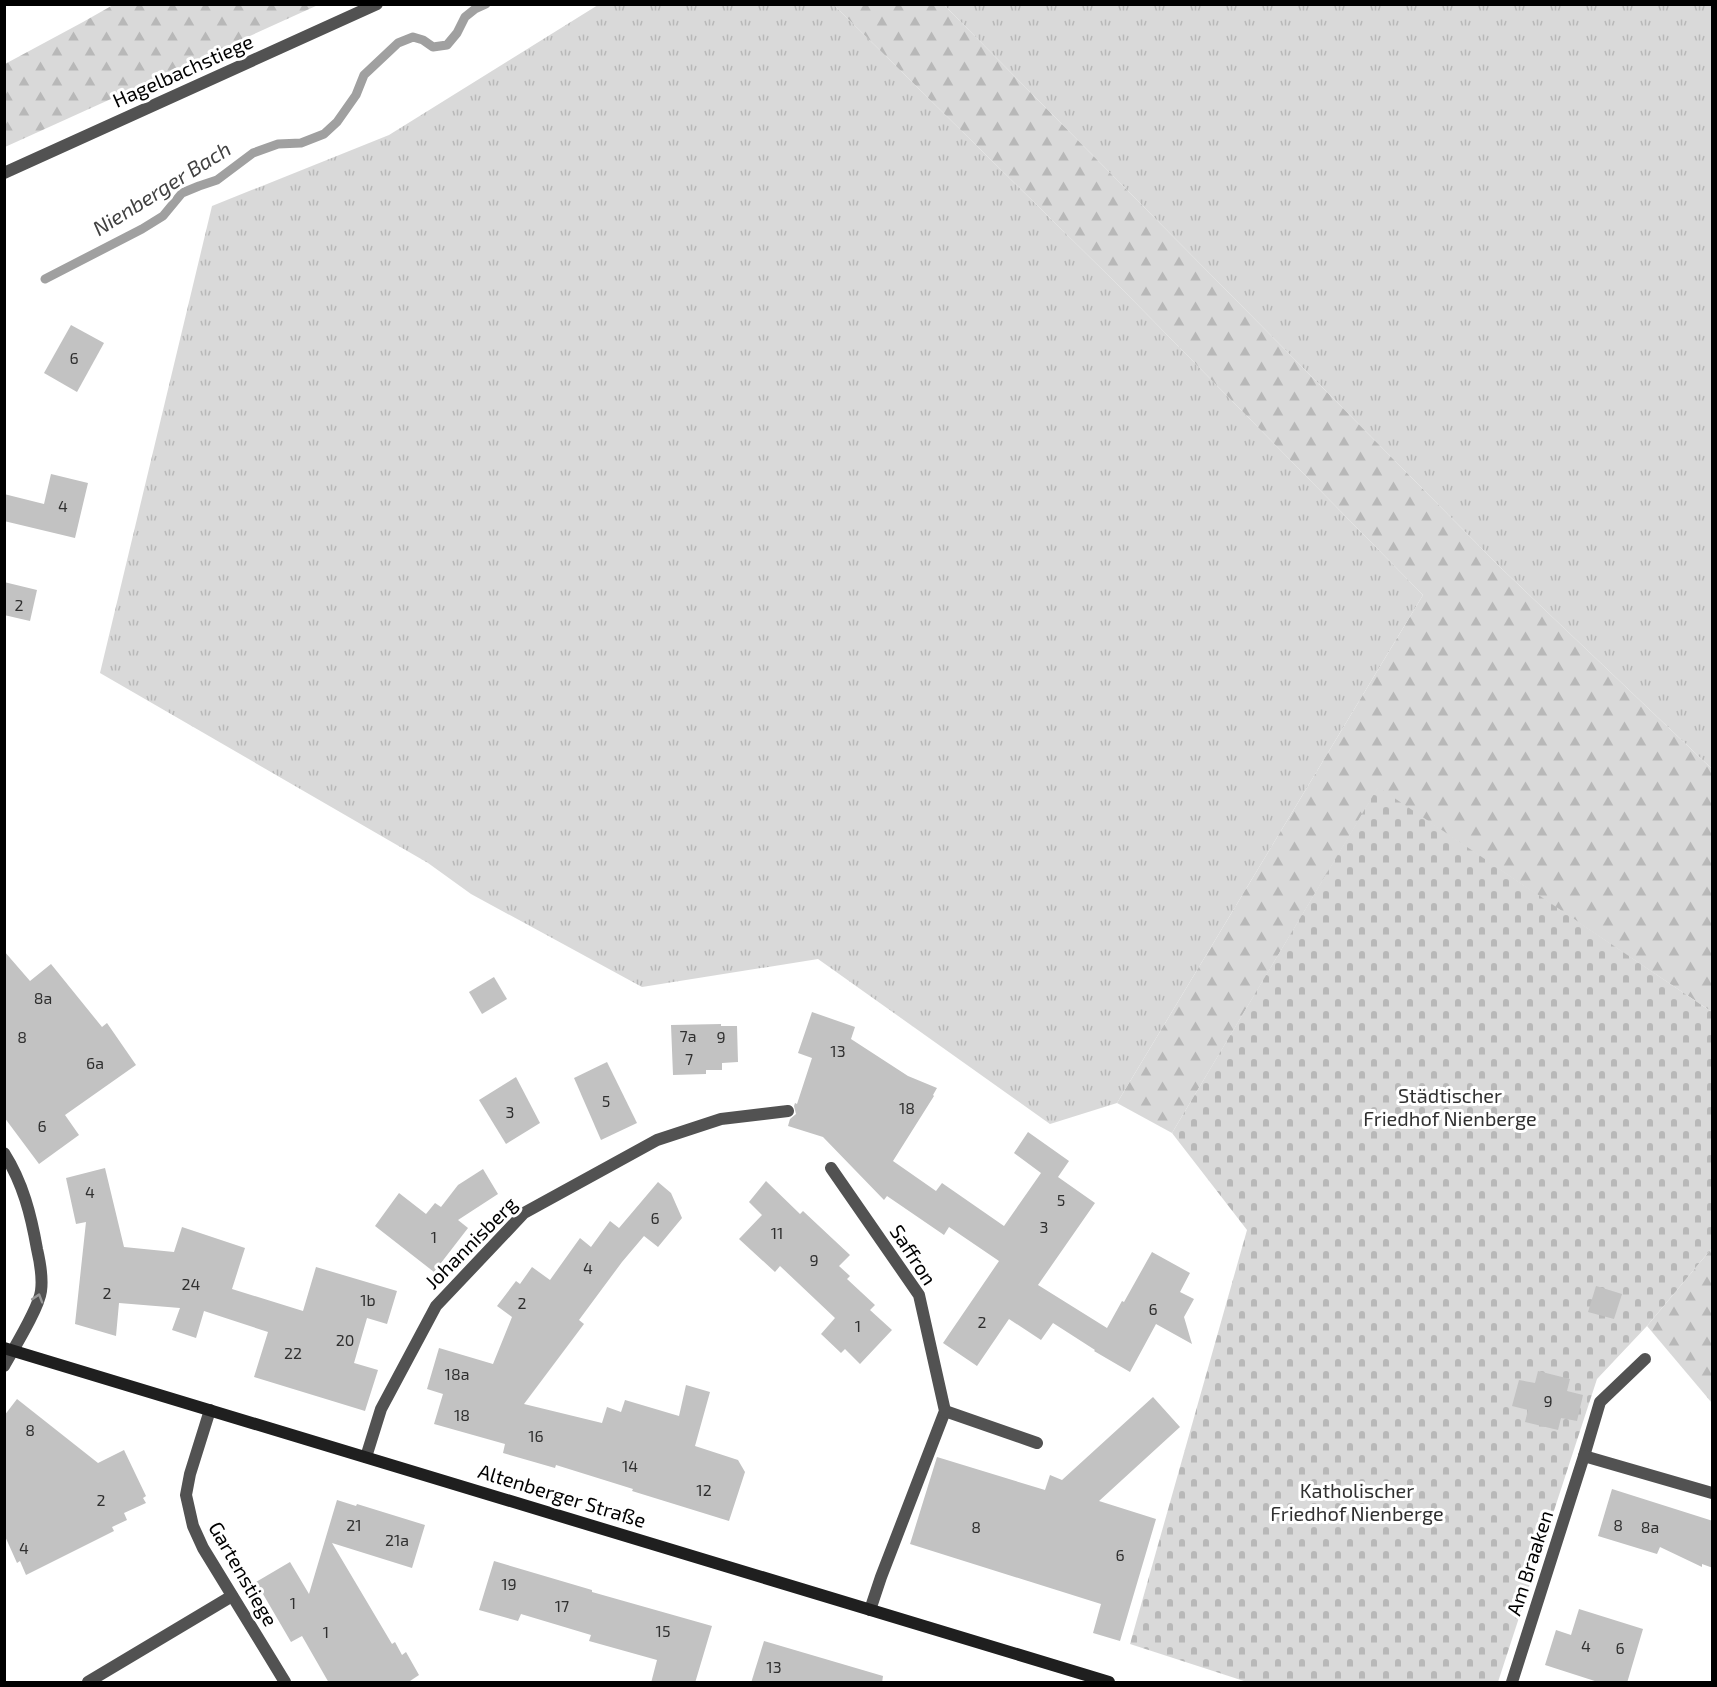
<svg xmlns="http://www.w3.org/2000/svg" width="1717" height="1687" font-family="'Exo 2',sans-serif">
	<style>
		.grass { fill: url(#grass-tufts) }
		.forest { fill: url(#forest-firs) }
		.cemetery { fill: url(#cemetery-stones) }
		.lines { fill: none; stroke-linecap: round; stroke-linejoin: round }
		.stream { stroke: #a0a0a0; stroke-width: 9 }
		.building { fill: #c2c2c2 }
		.street { stroke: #525252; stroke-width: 12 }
		.secondary { stroke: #1f1f1f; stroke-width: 12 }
		.oneway { stroke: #979797 }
		.labels { text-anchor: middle; stroke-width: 6; stroke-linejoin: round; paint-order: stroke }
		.number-label { font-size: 16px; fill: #303030 }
		.street-label { font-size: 20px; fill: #000; stroke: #fff }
		.park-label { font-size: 20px; fill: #303030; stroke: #fff }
		.water-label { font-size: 21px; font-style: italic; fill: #414141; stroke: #fff }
	</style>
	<defs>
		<pattern id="grass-tufts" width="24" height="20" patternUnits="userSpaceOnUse" patternTransform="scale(1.5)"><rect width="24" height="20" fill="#d9d9d9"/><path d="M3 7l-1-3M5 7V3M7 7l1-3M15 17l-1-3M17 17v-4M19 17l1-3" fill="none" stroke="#b8b8b8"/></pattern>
		<pattern id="forest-firs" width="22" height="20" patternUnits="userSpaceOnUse" patternTransform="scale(1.5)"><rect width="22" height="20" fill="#d9d9d9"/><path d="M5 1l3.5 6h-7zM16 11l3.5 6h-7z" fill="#b8b8b8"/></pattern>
		<pattern id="cemetery-stones" width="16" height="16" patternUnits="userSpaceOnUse" patternTransform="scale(1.5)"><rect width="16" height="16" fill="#d9d9d9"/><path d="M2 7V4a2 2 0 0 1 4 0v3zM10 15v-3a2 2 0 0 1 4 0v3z" fill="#b8b8b8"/></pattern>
	</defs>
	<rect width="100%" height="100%" fill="#fff"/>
	<!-- grass -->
	<g class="grass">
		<path d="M598,5H834L1119,286L1423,595L1117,1103L1050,1124L818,959L642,987L471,894L428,863L100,673L212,206L389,135Z"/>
		<path d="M944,5H1712V769L1502,569Z"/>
	</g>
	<!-- forest -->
	<g class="forest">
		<path d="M113,5V4L318,5L5,147V64L83,22Z"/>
		<path d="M834,5H944L1502,569L1712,769V1012L1378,788L1172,1133L1117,1103L1423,595L1119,286Z"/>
		<path d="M1712,1248V1403L1647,1326Z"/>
	</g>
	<!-- cemetery -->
	<path class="cemetery" d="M1378,787L1712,1012V1248L1647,1326L1597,1379L1498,1682H1247L1130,1644L1247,1230L1172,1133Z"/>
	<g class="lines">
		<!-- stream -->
		<path class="stream" d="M45,279L142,229L163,216L182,193L199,186L217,180L253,153L278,144L301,143L324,134L337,122L356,95L364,75L398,43L413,37L423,40L433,47L447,45L457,33L465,17L475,9L486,4"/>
	</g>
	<!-- building -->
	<g class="building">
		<path d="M71,325L104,343L77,392L44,373Z"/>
		<path d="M51,474L88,483L75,538L4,521V494L44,504Z"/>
		<path d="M4,582L37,590L30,621L4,615Z"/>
		<path d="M4,951L30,981L51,964L102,1027L107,1023L136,1065L65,1115L79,1135L39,1164L4,1117Z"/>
		<path d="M494,977L507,999L482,1014L469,992Z"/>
		<path d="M812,1012L855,1027L851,1039L908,1076L937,1088L933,1095L934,1096L893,1161L936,1191L942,1183L1004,1226L1041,1173L1014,1153L1028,1132L1069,1161L1058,1177L1095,1203L1038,1285L1107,1328L1122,1301L1124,1302L1152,1252L1190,1273L1180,1292L1194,1299L1184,1317L1192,1344L1156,1324L1130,1372L1094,1351L1095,1350L1053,1323L1041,1340L1009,1319L977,1366L943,1343L999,1261L949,1227L944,1235L887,1196L884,1200L823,1137L788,1126L790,1119L796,1114L794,1106L795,1103L797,1104L812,1058L798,1053Z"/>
		<path d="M721,1024V1026H737L738,1062L722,1063V1070H706V1074L673,1075L671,1025Z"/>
		<path d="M607,1062L637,1123L601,1140L574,1078Z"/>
		<path d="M516,1077L540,1123L506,1144L479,1100Z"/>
		<path d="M105,1168L124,1247L174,1252L182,1227L245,1248L232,1289L303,1311L316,1267L397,1291L387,1324L367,1318L354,1363L378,1370L365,1411L254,1377L268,1332L204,1311L196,1338L172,1330L180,1308L119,1303L116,1336L75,1324L86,1222L76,1224L66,1178Z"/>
		<path d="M483,1169L498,1194L458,1220L468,1228L434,1272L375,1226L399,1193L426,1214L435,1203L441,1207L458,1185Z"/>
		<path d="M766,1181L800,1214L803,1211L850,1255L839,1266L850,1276L847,1279L875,1305L870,1310L892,1330L860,1364L845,1349L841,1353L821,1334L835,1318L780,1266L775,1272L739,1239L762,1215L749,1202Z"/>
		<path d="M658,1182L671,1193L682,1218L658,1247L644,1236L622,1262L579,1320L584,1324L524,1404L602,1423L607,1407L621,1412L625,1400L679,1416L686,1385L710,1392L695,1446L738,1460L745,1472L729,1521L632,1491L633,1489L556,1465L555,1468L503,1453L505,1444L434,1424L443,1394L427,1389L439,1348L493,1364L512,1317L497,1306L516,1281L520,1284L532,1267L550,1280L580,1238L591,1247L610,1221L619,1228Z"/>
		<path d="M1596,1286L1622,1294L1614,1319L1588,1312Z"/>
		<path d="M1538,1371L1570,1379L1567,1391L1583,1395L1577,1421L1561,1418L1558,1430L1525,1422L1528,1410L1512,1406L1519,1380L1535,1383Z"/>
		<path d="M1153,1397L1180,1427L1099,1501L1156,1519L1120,1641L1093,1633L1101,1604L910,1544L937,1457L1045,1490L1050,1475L1062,1480Z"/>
		<path d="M17,1399L98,1463L124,1450L146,1496L143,1498L146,1503L124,1513L127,1520L112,1527L114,1531L26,1575L20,1561L17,1563L4,1534V1416Z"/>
		<path d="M1612,1489L1713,1521V1568L1702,1564V1567L1660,1547L1657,1554L1598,1536Z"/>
		<path d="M337,1500L356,1506L357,1504L425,1525L412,1568L332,1543L392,1644L395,1642L402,1655L406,1652L419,1675L407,1683H329L302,1636L291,1642L256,1582L290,1562L309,1594Z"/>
		<path d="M494,1561L592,1590V1592L712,1626L695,1683H651L657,1660L589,1641L591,1635L521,1614L518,1621L479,1610Z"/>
		<path d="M1579,1609L1643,1629L1627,1683H1601L1545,1665L1556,1630L1571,1635Z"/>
		<path d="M764,1641L883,1676L882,1683H751Z"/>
	</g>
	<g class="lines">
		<!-- street -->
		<g class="street">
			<path d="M4,173L377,4"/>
			<path d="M4,1153C23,1183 31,1215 37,1249C40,1262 43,1277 41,1291C39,1308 14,1348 4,1366"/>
			<path d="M831,1168L919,1295L945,1411L881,1577L870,1610"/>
			<path d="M210,1410L190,1474L186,1495L193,1526L203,1548L285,1682"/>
			<path d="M945,1411L1037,1443"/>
			<path d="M1584,1456L1600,1402L1645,1359"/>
			<path d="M366,1457L381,1409L436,1306L524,1213L657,1140L721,1119L788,1111"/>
			<path d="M88,1682L232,1596"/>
			<path d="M1512,1682L1584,1456L1712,1493"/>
		</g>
		<!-- secondary -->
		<path class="secondary" d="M4,1348L1109,1682"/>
	</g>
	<!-- one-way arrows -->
	<defs><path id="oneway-chevron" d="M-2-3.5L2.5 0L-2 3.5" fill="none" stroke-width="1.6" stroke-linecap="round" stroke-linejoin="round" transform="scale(1.5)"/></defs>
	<use class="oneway" href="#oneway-chevron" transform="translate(38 1298) rotate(-73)"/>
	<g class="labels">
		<!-- number labels -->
		<g class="number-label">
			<text x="74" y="364">6</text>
			<text x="63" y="512">4</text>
			<text x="19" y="611">2</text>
			<text x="43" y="1004">8a</text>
			<text x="688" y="1042">7a</text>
			<text x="22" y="1043">8</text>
			<text x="721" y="1043">9</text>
			<text x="838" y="1057">13</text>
			<text x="689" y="1065">7</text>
			<text x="95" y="1069">6a</text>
			<text x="606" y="1107">5</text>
			<text x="907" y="1114">18</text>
			<text x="510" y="1118">3</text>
			<text x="42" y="1132">6</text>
			<text x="90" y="1198">4</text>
			<text x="1061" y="1206">5</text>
			<text x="655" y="1224">6</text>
			<text x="1044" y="1233">3</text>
			<text x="777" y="1239">11</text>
			<text x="434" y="1243">1</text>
			<text x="814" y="1266">9</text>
			<text x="588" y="1274">4</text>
			<text x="191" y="1290">24</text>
			<text x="107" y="1299">2</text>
			<text x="368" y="1306">1b</text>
			<text x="522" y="1309">2</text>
			<text x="1153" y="1315">6</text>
			<text x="982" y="1328">2</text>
			<text x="858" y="1332">1</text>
			<text x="345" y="1346">20</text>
			<text x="293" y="1359">22</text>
			<text x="457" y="1380">18a</text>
			<text x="1548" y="1407">9</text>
			<text x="462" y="1421">18</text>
			<text x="30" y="1436">8</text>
			<text x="536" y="1442">16</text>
			<text x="630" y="1472">14</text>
			<text x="704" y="1496">12</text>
			<text x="101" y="1506">2</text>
			<text x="354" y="1531">21</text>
			<text x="1618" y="1531">8</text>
			<text x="976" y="1533">8</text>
			<text x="1650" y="1533">8a</text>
			<text x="397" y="1546">21a</text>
			<text x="24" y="1554">4</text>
			<text x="1120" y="1561">6</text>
			<text x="509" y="1590">19</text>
			<text x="293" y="1609">1</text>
			<text x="562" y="1612">17</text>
			<text x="663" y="1637">15</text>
			<text x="326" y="1638">1</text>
			<text x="1586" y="1652">4</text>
			<text x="1620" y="1654">6</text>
			<text x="774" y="1673">13</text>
		</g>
		<!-- street labels -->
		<g class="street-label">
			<text transform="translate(183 71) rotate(-24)" y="7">Hagelbachstiege</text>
			<text transform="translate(471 1243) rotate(-45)" y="7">Johannisberg</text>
			<text transform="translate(913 1255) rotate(57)" y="7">Saffron</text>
			<text transform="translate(562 1496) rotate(17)" y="7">Altenberger Straße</text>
			<text transform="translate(1530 1563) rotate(-72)" y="7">Am Braaken</text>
			<text transform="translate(243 1574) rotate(60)" y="7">Gartenstiege</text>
		</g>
		<!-- park labels -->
		<g class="park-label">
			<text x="1450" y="1103">Städtischer<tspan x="1450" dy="23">Friedhof Nienberge</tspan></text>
			<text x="1357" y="1498">Katholischer<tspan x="1357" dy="23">Friedhof Nienberge</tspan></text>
		</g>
		<!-- water labels -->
		<g class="water-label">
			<text transform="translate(162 189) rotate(-32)" y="7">Nienberger Bach</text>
		</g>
	</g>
	<!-- border -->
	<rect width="1717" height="1687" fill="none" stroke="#000000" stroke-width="12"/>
</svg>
